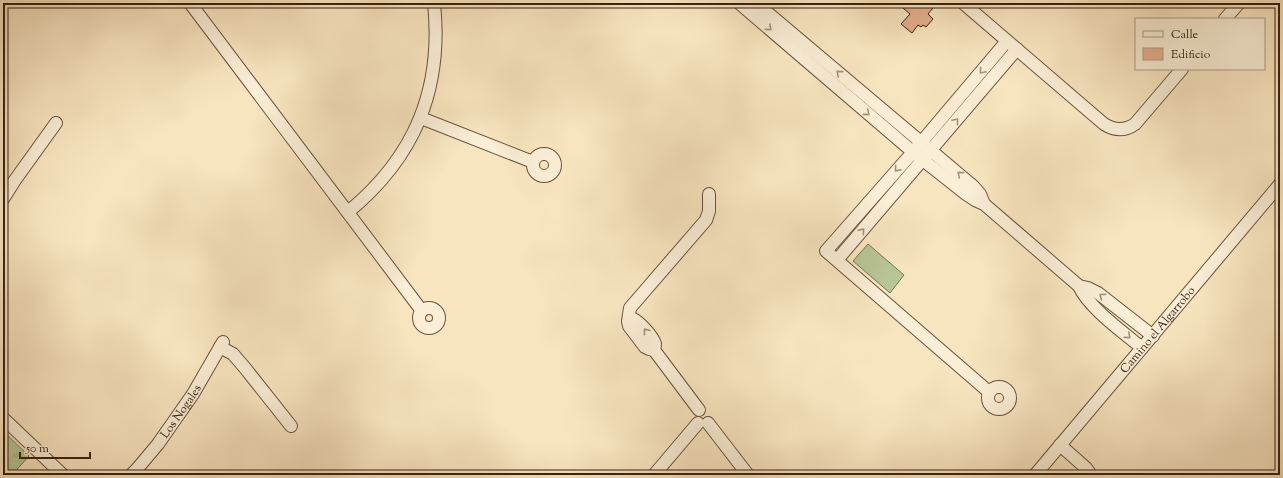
<svg xmlns="http://www.w3.org/2000/svg" width="1283" height="478" font-family="'Sorts Mill Goudy',serif">
	<style>
		.grass { fill: url(#grass-tufts); stroke: #787453 }
		.garden { fill: #b7c697; stroke: #787453 }
		.building { fill: #e6b08f; stroke: #38210f }
		.lines { fill: none; stroke-linecap: round; stroke-linejoin: round }
		.minor-casing { stroke: #68523b; stroke-width: 14 }
		.minor { stroke: #faeed6; stroke-width: 12 }
		.oneway { stroke: #a3927c }
		.labels { text-anchor: middle; stroke-width: 4; stroke-linejoin: round; paint-order: stroke }
		.street-label { font-size: 12px; fill: #38210f; stroke: #faeed6 }
	</style>
	<defs>
		<pattern id="grass-tufts" width="24" height="20" patternUnits="userSpaceOnUse"><rect width="24" height="20" fill="#b7c697"/><path d="M3 7l-1-3M5 7V3M7 7l1-3M15 17l-1-3M17 17v-4M19 17l1-3" fill="none" stroke="#9eaa81"/></pattern>
	</defs>
	<rect width="100%" height="100%" fill="#f8e5c0"/>
	<filter id="stains"><feTurbulence type="fractalNoise" baseFrequency=".005" numOctaves="4"/><feColorMatrix values="0 0 0 0 .2 0 0 0 0 .09 0 0 0 0 .02 0 0 0 .5 -.17"/></filter>
	<radialGradient id="worn" r=".72"><stop offset=".6" stop-color="#630" stop-opacity="0"/><stop offset="1" stop-color="#630" stop-opacity=".3"/></radialGradient>
	<!-- grass -->
	<path class="grass" d="M4,432L29,456L12,475H3V433Z"/>
	<!-- garden -->
	<path class="garden" d="M868,244L904,275L890,293L853,261Z"/>
	<!-- building -->
	<path class="building" d="M897,3H914L920,8L924,3H937L928,14L933,19L926,27L923,25L921,27L918,25L912,33L901,24L910,14Z"/>
	<g class="lines">
		<defs>
			<g id="minor">
				<path d="M190,3L422,311"/>
				<path d="M739,3L913,152L966,194L975,200L984,204L1079,286C1089,308 1123,332 1142,348"/>
				<path d="M756,3L973,186L980,194L984,204"/>
				<path d="M963,3L1104,124C1115,131 1125,131 1135,124L1182,69"/>
				<path d="M1225,19L1239,3"/>
				<path d="M421,118L533,162"/>
				<circle cx="544" cy="165" r="11"/>
				<path d="M3,199L15,180L56,123"/>
				<path d="M348,212C415,157 443,89 434,3"/>
				<path d="M837,260L1017,49"/>
				<path d="M1079,286L1088,288L1098,293L1153,336"/>
				<circle cx="429" cy="318" r="10"/>
				<path d="M629,319L631,318C638,320 653,336 655,344C655,346 655,347 654,350L699,410"/>
				<path d="M220,347L233,354L245,368L291,426"/>
				<path d="M654,350L649,349L645,347L629,326L628,321L630,308L706,220L709,211V194"/>
				<circle cx="999" cy="398" r="11"/>
				<path d="M989,392L826,251L913,152L1007,41"/>
				<path d="M3,418L63,475"/>
				<path d="M708,423L748,475"/>
				<path d="M1060,445L1086,468L1091,475"/>
				<path id="s1" d="M131,475L137,469L158,444L193,394L223,342"/>
				<path d="M654,475L698,423"/>
				<path id="s2" d="M1035,475L1280,184"/>
			</g>
		</defs>
		<!-- minor casing -->
		<use href="#minor" class="minor-casing"/>
		<!-- minor -->
		<use href="#minor" class="minor"/>
	</g>
	<!-- one-way arrows -->
	<defs><path id="oneway-chevron" d="M-2-3.5L2.5 0L-2 3.5" fill="none" stroke-width="1.6" stroke-linecap="round" stroke-linejoin="round"/></defs>
	<g class="oneway">
		<use href="#oneway-chevron" transform="translate(769 28) rotate(41)"/>
		<use href="#oneway-chevron" transform="translate(982 71) rotate(130)"/>
		<use href="#oneway-chevron" transform="translate(839 73) rotate(-140)"/>
		<use href="#oneway-chevron" transform="translate(867 113) rotate(41)"/>
		<use href="#oneway-chevron" transform="translate(956 121) rotate(-50)"/>
		<use href="#oneway-chevron" transform="translate(897 169) rotate(131)"/>
		<use href="#oneway-chevron" transform="translate(960 174) rotate(-140)"/>
		<use href="#oneway-chevron" transform="translate(862 231) rotate(-49)"/>
		<use href="#oneway-chevron" transform="translate(1102 296) rotate(-143)"/>
		<use href="#oneway-chevron" transform="translate(646 331) rotate(-128)"/>
		<use href="#oneway-chevron" transform="translate(1128 336) rotate(41)"/>
	</g>
	<g class="labels">
		<!-- street labels -->
		<g class="street-label">
			<text dy="4" stroke="none"><textPath href="#s2" startOffset="190">Camino el Algarrobo</textPath></text>
			<text dy="4" stroke="none"><textPath href="#s1" startOffset="81">Los Nogales</textPath></text>
		</g>
	</g>
	<!-- margin -->
	<rect width="1283" height="478" fill="none" stroke="#f8e5c0" stroke-width="16"/>
	<rect x="4" y="4" width="1275" height="470" fill="none" stroke="#38210f" stroke-width="2"/>
	<rect x="8" y="8" width="1267" height="462" fill="none" stroke="#38210f"/>
	<!-- legend -->
	<rect x="1135" y="18" width="130" height="52" fill="#faeed6" stroke="#ac9c86"/>
	<rect x="1143" y="31" width="20" height="6" fill="#faeed6" stroke="#ac9c86"/>
	<text x="1171" y="38" font-size="12" fill="#38210f">Calle</text>
	<rect x="1143" y="48" width="20" height="12" fill="#e6b08f" stroke="#ac9c86"/>
	<text x="1171" y="58" font-size="12" fill="#38210f">Edificio</text>
	<!-- scale -->
	<path d="M20 452v6h70v-6" fill="none" stroke="#38210f" stroke-width="2"/>
	<text x="26" y="452" font-size="12" fill="#38210f" stroke="#faeed6" stroke-width="3" paint-order="stroke">50 m</text>
	<rect width="100%" height="100%" filter="url(#stains)"/>
	<rect width="100%" height="100%" fill="url(#worn)"/>
</svg>
